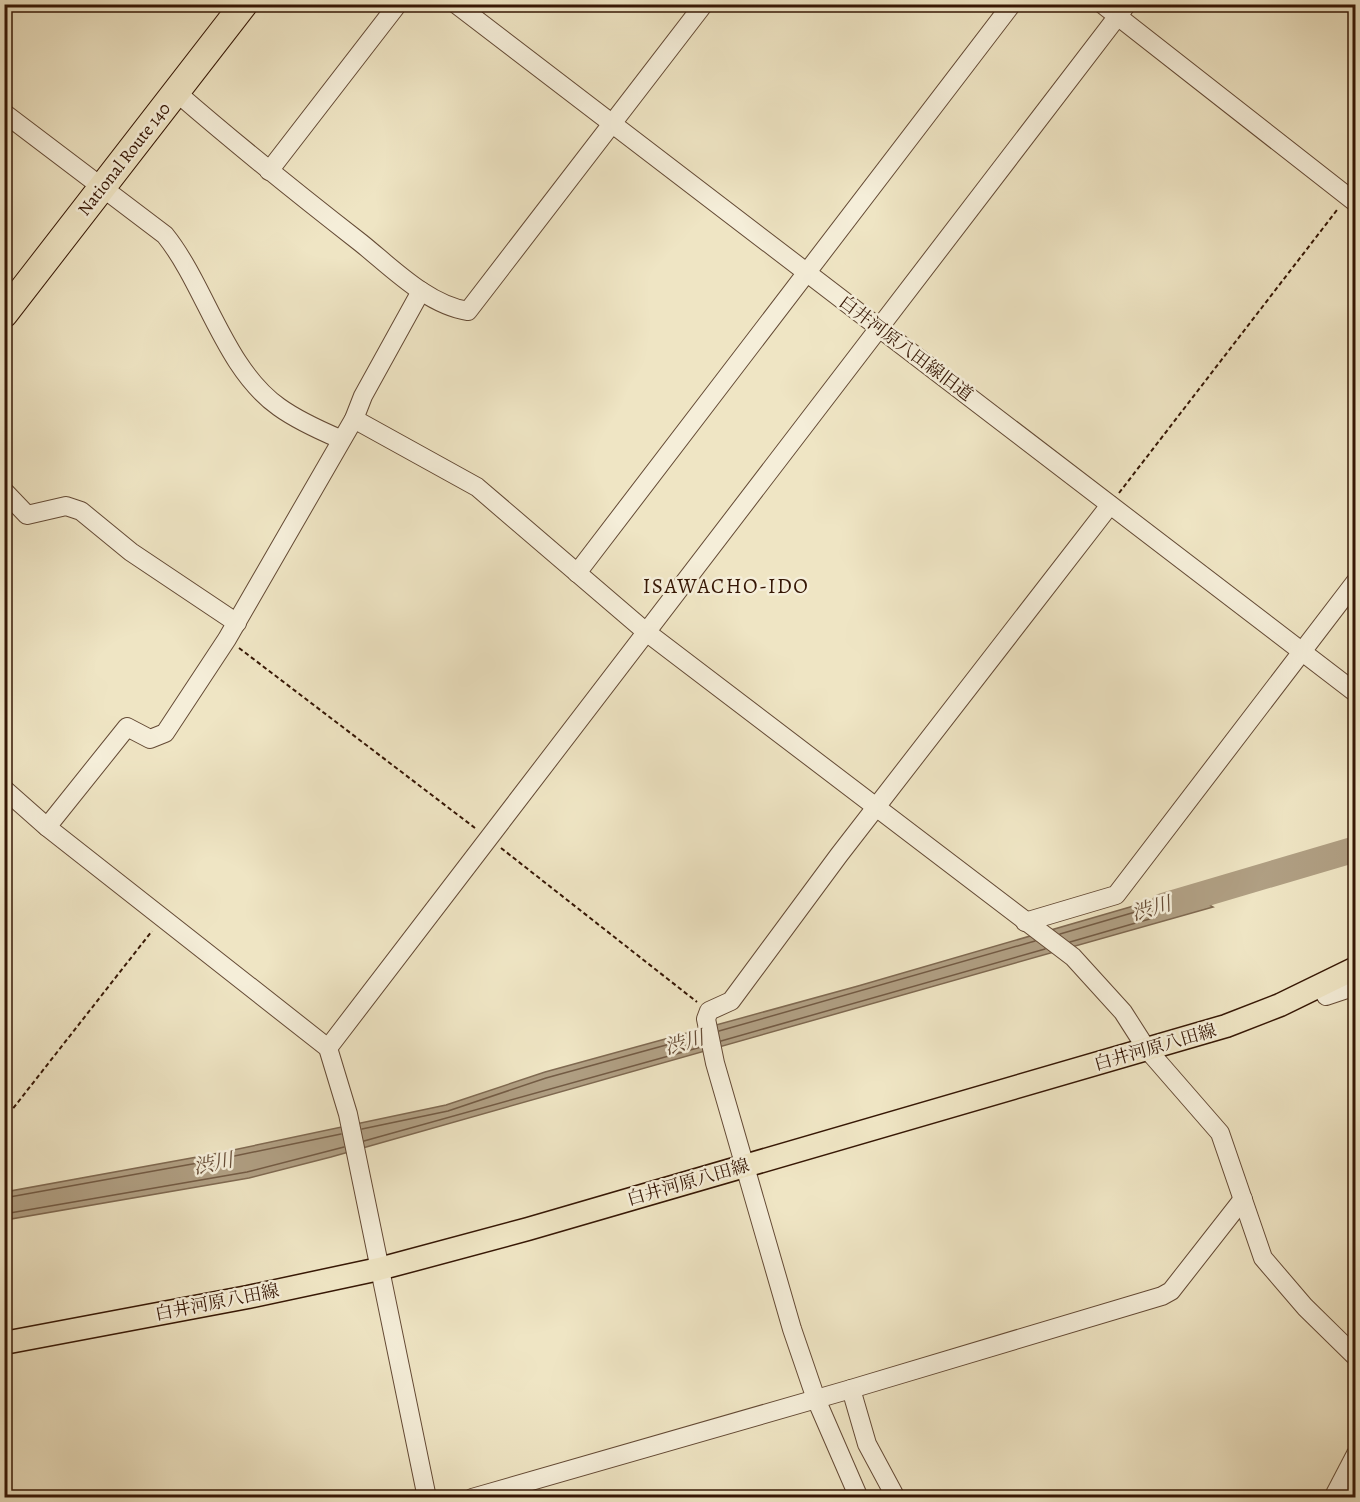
<svg xmlns="http://www.w3.org/2000/svg" width="1360" height="1502" font-family="Alegreya,'Noto Serif JP',serif">
	<style>
		.water { fill: #b09f83; stroke: #7f6951; stroke-width: 1.5 }
		.lines { fill: none; stroke-linecap: round; stroke-linejoin: round }
		.shore { stroke: #735b44; stroke-width: 1.5 }
		.river { stroke: #b09f83; stroke-width: 26 }
		.minor-casing { stroke: #644a35; stroke-width: 20 }
		.major-casing { stroke: #361705; stroke-width: 25 }
		.highway-casing { stroke: #361705; stroke-width: 29 }
		.path { stroke: #361705; stroke-width: 2; stroke-dasharray: 4.5 3; stroke-linecap: butt }
		.minor { stroke: #f5eed9; stroke-width: 18 }
		.major { stroke: #efe5c4; stroke-width: 22 }
		.highway { stroke: #efe5c4; stroke-width: 27 }
		.labels { text-anchor: middle; stroke-width: 5; stroke-linejoin: round; paint-order: stroke }
		.street-label { font-size: 18px; fill: #361705; stroke: #f5eed9 }
		.water-label { font-size: 20px; font-style: italic; fill: #674d37; stroke: #f5eed9 }
		.quarter-label { font-size: 21px; letter-spacing: 1.5px; fill: #361705; stroke: #f5eed9 }
	</style>
	<rect width="100%" height="100%" fill="#efe5c4"/>
	<filter id="stains"><feTurbulence type="fractalNoise" baseFrequency=".00333" numOctaves="4"/><feColorMatrix values="0 0 0 0 .2 0 0 0 0 .09 0 0 0 0 .02 0 0 0 .5 -.17"/></filter>
	<radialGradient id="worn" r=".72"><stop offset=".6" stop-color="#630" stop-opacity="0"/><stop offset="1" stop-color="#630" stop-opacity=".3"/></radialGradient>
	<!-- water -->
	<path class="water" d="M1185,891L1213,907L331,1157L249,1178L5,1220V1192L219,1153L446,1105L545,1072L858,986Z"/>
	<g class="lines">
		<!-- shore -->
		<g class="shore">
			<path d="M1060,934L1183,898L1193,903L1191,907L1070,942"/>
			<path d="M719,1031L1035,941"/>
			<path d="M721,1041L1045,949"/>
			<path d="M362,1129L448,1111L546,1078L699,1036"/>
			<path d="M364,1141L701,1047"/>
			<path d="M4,1198L220,1159L341,1134"/>
			<path d="M4,1214L247,1172L344,1147"/>
		</g>
		<!-- river -->
		<path class="river" d="M1163,906L1356,849"/>
		<defs>
			<g id="minor">
				<path d="M456,4L1356,693"/>
				<path d="M1102,4L1356,203"/>
				<path d="M176,92C236,144 298,194 361,243C392,268 428,305 468,311L704,4"/>
				<path d="M4,113L165,235C206,286 224,368 279,407C297,420 319,430 340,439"/>
				<path d="M269,171L398,4"/>
				<path d="M354,419L477,487L645,631L1073,957L1123,1012L1146,1048L1220,1133L1263,1258L1305,1307L1356,1357"/>
				<path d="M4,491L27,515L66,506L81,511L131,552L237,623"/>
				<path d="M577,573L1012,4"/>
				<path d="M4,789L47,827L328,1048L348,1114L427,1498"/>
				<path d="M47,827L127,727L150,739L165,733L227,639L354,419L363,396L421,291"/>
				<path d="M1025,922L1116,895L1356,581"/>
				<path d="M1322,986L1326,996L1356,986"/>
				<path d="M328,1048L1127,4"/>
				<path d="M851,1389L867,1444L896,1498"/>
				<path d="M472,1498L851,1389L1162,1296L1171,1291L1243,1199"/>
				<path d="M859,1498L816,1399L792,1329L715,1063L706,1019L709,1011L731,1001L839,855L1110,505"/>
				<path d="M1333,1498L1356,1454"/>
			</g>
			<path id="major" d="M4,1343L248,1297L379,1269L528,1229L1226,1026L1280,1005L1356,968"/>
			<path id="highway" d="M4,314L244,4"/>
		</defs>
		<!-- minor casing -->
		<use href="#minor" class="minor-casing"/>
		<!-- major casing -->
		<use href="#major" class="major-casing"/>
		<!-- highway casing -->
		<use href="#highway" class="highway-casing"/>
		<!-- path -->
		<g class="path">
			<path d="M1119,493L1337,210"/>
			<path d="M239,648L475,828"/>
			<path d="M501,848L697,1002"/>
			<path d="M4,1120L152,931"/>
		</g>
		<!-- minor -->
		<use href="#minor" class="minor"/>
		<!-- major -->
		<use href="#major" class="major"/>
		<!-- highway -->
		<use href="#highway" class="highway"/>
	</g>
	<g class="labels">
		<!-- street labels -->
		<g class="street-label">
			<text transform="translate(124 159) rotate(-52)" y="6">National Route 140</text>
			<text transform="translate(906 348) rotate(37)" y="6">白井河原八田線旧道</text>
			<text transform="translate(1155 1047) rotate(-16)" y="6">白井河原八田線</text>
			<text transform="translate(688 1182) rotate(-16)" y="6">白井河原八田線</text>
			<text transform="translate(217 1302) rotate(-11)" y="6">白井河原八田線</text>
		</g>
		<!-- water labels -->
		<g class="water-label">
			<text transform="translate(1151 908) rotate(-16)" y="7">渋川</text>
			<text transform="translate(684 1042) rotate(-16)" y="7">渋川</text>
			<text transform="translate(213 1163) rotate(-11)" y="7">渋川</text>
		</g>
		<!-- quarter labels -->
		<g class="quarter-label">
			<text x="726" y="593">ISAWACHO-IDO</text>
		</g>
	</g>
	<!-- margin -->
	<rect width="1360" height="1502" fill="none" stroke="#efe5c4" stroke-width="24"/>
	<rect x="6" y="6" width="1348" height="1490" fill="none" stroke="#361705" stroke-width="3"/>
	<rect x="12" y="12" width="1336" height="1478" fill="none" stroke="#361705" stroke-width="1.5"/>
	<rect width="100%" height="100%" filter="url(#stains)"/>
	<rect width="100%" height="100%" fill="url(#worn)"/>
</svg>
